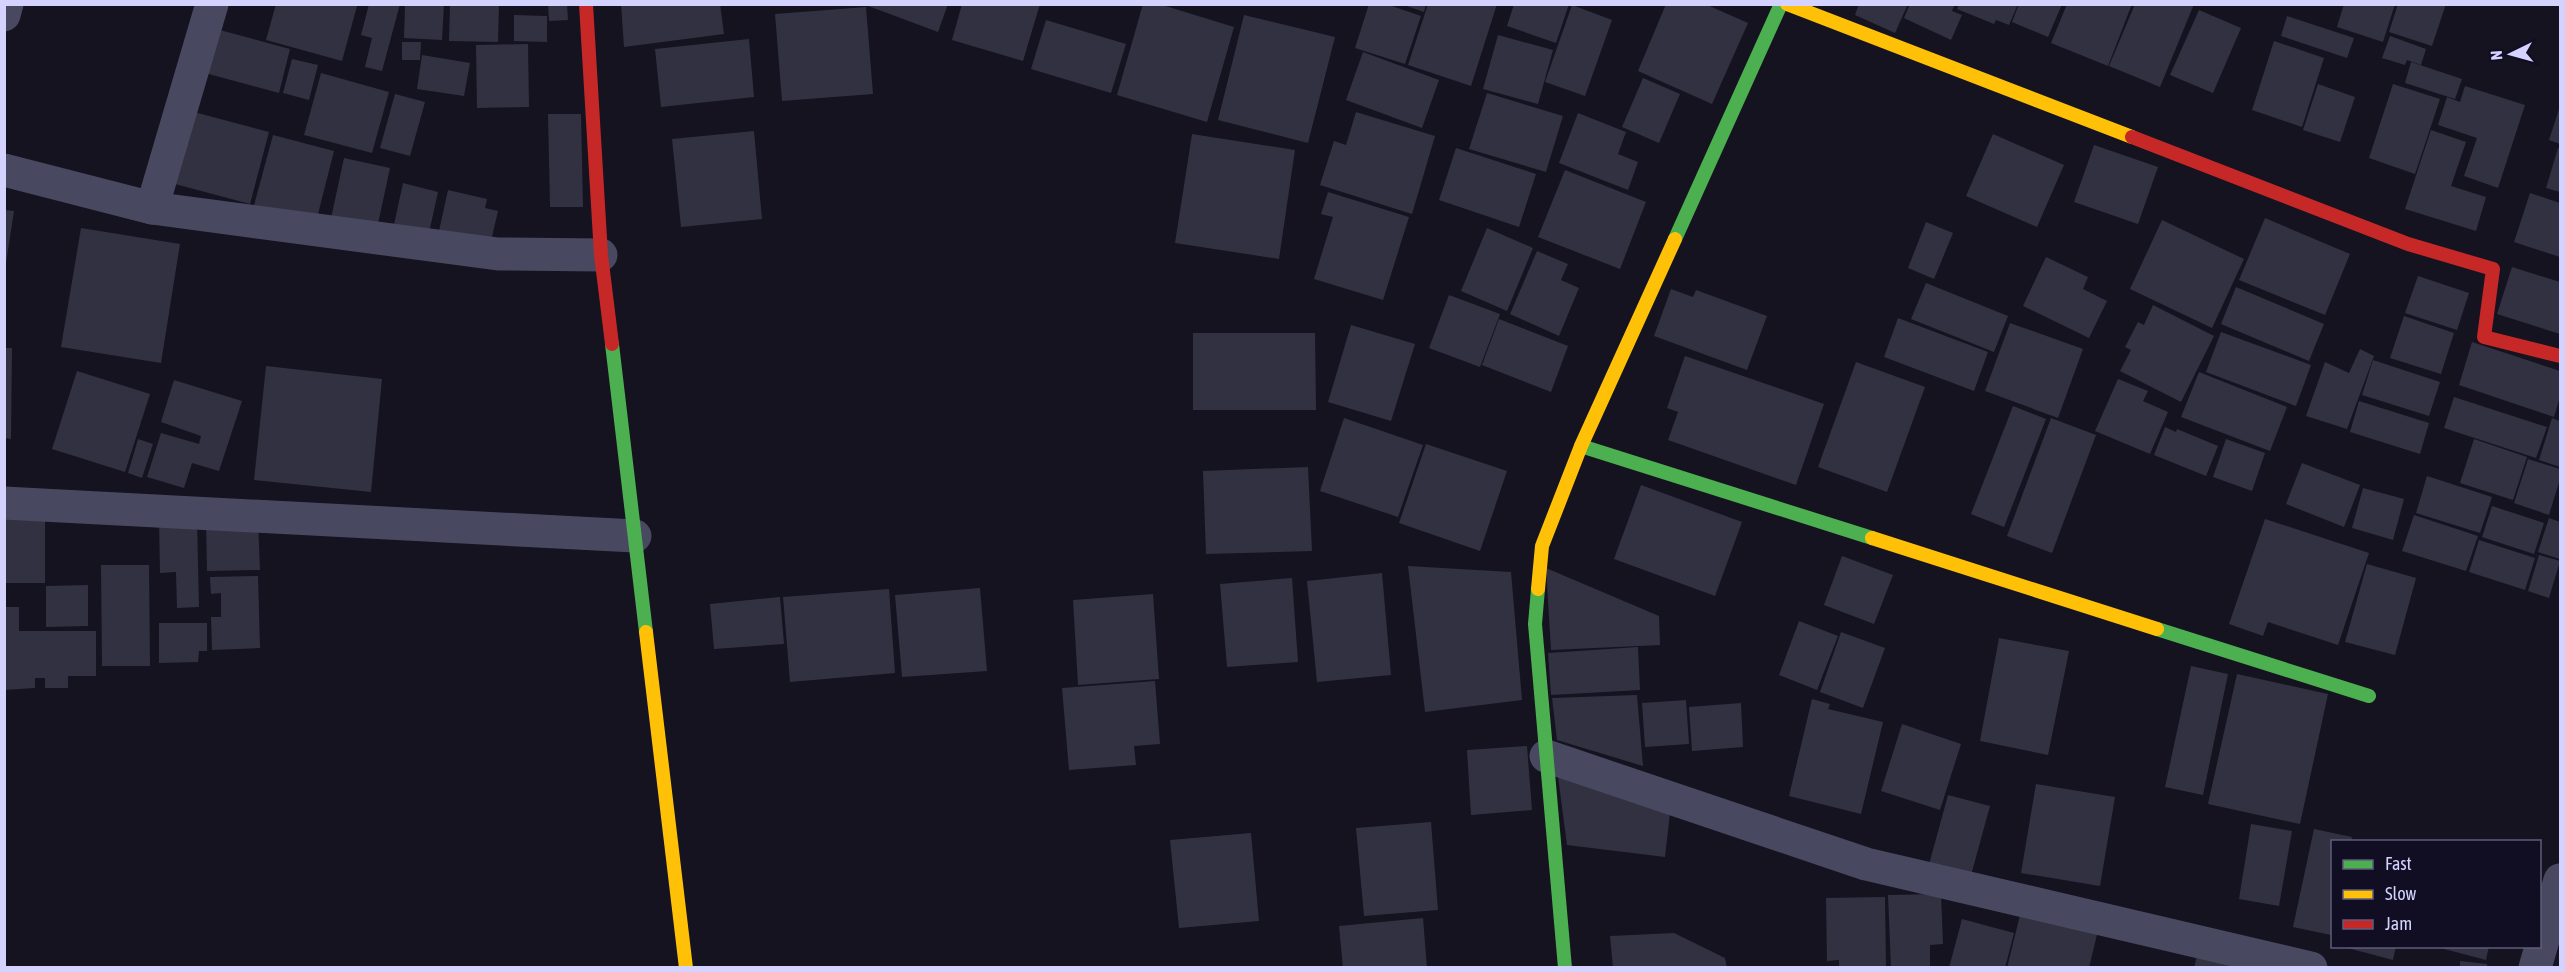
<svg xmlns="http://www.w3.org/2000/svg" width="2565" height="972" font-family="'Asap Condensed',sans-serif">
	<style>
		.building { fill: #323141 }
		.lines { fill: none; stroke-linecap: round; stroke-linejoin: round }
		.street { stroke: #484960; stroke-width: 33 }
		.fast { stroke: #4caf50; stroke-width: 14 }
		.slow { stroke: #ffc107; stroke-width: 14 }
		.jam { stroke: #c62828; stroke-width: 14 }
	</style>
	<rect width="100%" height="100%" fill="#14131f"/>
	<!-- building -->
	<g class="building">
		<path d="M276,4L357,6L342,61L266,40Z"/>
		<path d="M369,4H400L382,71L365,67L372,38L361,35Z"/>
		<path d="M444,4L442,40L404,38L405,5Z"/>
		<path d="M450,4H499L498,42L449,41Z"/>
		<path d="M548,4H567L568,20L549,21Z"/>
		<path d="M621,4H720L724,34L624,47Z"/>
		<path d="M863,4H948L938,32Z"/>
		<path d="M962,4H1040L1023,61L952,40Z"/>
		<path d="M1143,4H1159L1234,27L1207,122L1117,95Z"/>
		<path d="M1369,4H1386L1421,16L1405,64L1355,48Z"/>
		<path d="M1401,4H1426L1424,12Z"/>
		<path d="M1428,4H1497L1471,86L1408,65Z"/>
		<path d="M1514,4H1569L1556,43L1507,26Z"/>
		<path d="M1666,4H1705L1748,23L1712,104L1638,71Z"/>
		<path d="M1859,4H1908L1895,33L1855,15Z"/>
		<path d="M1910,4H1955L1952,11L1962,15L1951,40L1904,18Z"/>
		<path d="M1959,4H2018L2009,25L1996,20L1994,24L1957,9Z"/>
		<path d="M2019,4H2062L2048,37L2012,22Z"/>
		<path d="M2067,4H2132L2108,66L2051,43Z"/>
		<path d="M2135,4H2194L2160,87L2109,66Z"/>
		<path d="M2344,4H2395L2383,42L2337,27Z"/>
		<path d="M2398,4H2446L2432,46L2389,32Z"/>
		<path d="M1572,5L1612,20L1585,96L1545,82Z"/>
		<path d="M866,7L873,94L782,101L775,14Z"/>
		<path d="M2199,10L2241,28L2213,93L2170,75Z"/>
		<path d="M514,15L547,16V42L514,41Z"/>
		<path d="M1244,15L1335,37L1308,143L1218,120Z"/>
		<path d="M2287,16L2354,38L2347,58L2281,36Z"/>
		<path d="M1046,20L1126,44L1111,93L1031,69Z"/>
		<path d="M216,29L290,49L279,93L205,73Z"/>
		<path d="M1498,35L1553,50L1538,104L1483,89Z"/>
		<path d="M2390,36L2426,49L2421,65L2407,60L2405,65L2382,58Z"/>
		<path d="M749,39L754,97L661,107L655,49Z"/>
		<path d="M2274,41L2324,58L2302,127L2252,110Z"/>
		<path d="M402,42H421L420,60H402Z"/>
		<path d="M528,44L529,107L477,108L476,45Z"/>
		<path d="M1363,52L1439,80L1422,128L1346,100Z"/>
		<path d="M422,55L470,63L464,96L417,89Z"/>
		<path d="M292,59L318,65L309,100L283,93Z"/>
		<path d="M2411,62L2462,79L2455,99L2405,83Z"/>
		<path d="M321,73L389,92L372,153L304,135Z"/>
		<path d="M1643,78L1680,94L1659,143L1622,127Z"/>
		<path d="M2318,84L2355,97L2340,142L2303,130Z"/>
		<path d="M2393,84L2440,99L2415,174L2369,158Z"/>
		<path d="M2465,86L2525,105L2498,188L2464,176L2477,138L2438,125L2447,97L2460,102Z"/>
		<path d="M1487,93L1563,116L1546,172L1469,149Z"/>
		<path d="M395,94L425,102L410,156L380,148Z"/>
		<path d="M2560,106V144L2549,140Z"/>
		<path d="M194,112L269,132L250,204L175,184Z"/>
		<path d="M1356,112L1435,136L1412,214L1320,185L1334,141L1346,145Z"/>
		<path d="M1578,113L1626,132L1618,154L1638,162L1628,190L1559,163Z"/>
		<path d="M548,114H581L583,207H550Z"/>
		<path d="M2431,130L2466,142L2451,186L2486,197L2476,231L2405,209Z"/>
		<path d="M754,131L762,219L681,227L672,139Z"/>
		<path d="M1192,134L1295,150L1279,259L1175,243Z"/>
		<path d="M1993,134L2064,165L2037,227L1966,196Z"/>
		<path d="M273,135L334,151L315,226L253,209Z"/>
		<path d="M2094,145L2158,167L2138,224L2074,202Z"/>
		<path d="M1456,148L1536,174L1519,227L1439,200Z"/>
		<path d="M2558,148L2560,149V192L2546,188Z"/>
		<path d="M344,158L390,168L376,233L330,223Z"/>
		<path d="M1565,170L1646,202L1620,269L1538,237Z"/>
		<path d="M403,183L438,192L427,242L392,234Z"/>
		<path d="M448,190L487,199L485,208L498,211L491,241L437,240Z"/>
		<path d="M1328,192L1409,217L1383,300L1314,279L1333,217L1321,214Z"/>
		<path d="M2530,193L2560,203V257L2514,242Z"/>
		<path d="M4,210L14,211L6,263H4Z"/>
		<path d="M2265,218L2350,254L2325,315L2239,280Z"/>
		<path d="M2162,220L2244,259L2212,328L2130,289Z"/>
		<path d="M1926,222L1953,233L1934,279L1908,268Z"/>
		<path d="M81,228L180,244L161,363L61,347Z"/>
		<path d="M1487,228L1533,248L1507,311L1461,291Z"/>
		<path d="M1537,251L1568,264L1561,280L1579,288L1559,336L1510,314Z"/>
		<path d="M2046,257L2088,277L2083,289L2107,301L2089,338L2023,306Z"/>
		<path d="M2512,267L2560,282V334L2497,314Z"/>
		<path d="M2418,276L2469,293L2457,330L2405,313Z"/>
		<path d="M1926,283L2008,316L1994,352L1911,319Z"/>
		<path d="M2236,287L2324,324L2309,361L2221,324Z"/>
		<path d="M1671,289L1693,297L1696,290L1767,316L1747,370L1654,336Z"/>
		<path d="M1449,295L1500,314L1480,367L1429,348Z"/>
		<path d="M2153,305L2214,336L2181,402L2120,371L2131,350L2125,347L2138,322L2144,325Z"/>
		<path d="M2404,316L2454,333L2441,374L2390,358Z"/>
		<path d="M1898,318L1988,352L1974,391L1884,357Z"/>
		<path d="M1499,319L1568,346L1551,392L1482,365Z"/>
		<path d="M2010,323L2083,349L2058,418L1985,391Z"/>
		<path d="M1351,325L1415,344L1391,421L1328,402Z"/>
		<path d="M2221,332L2311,365L2296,406L2206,372Z"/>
		<path d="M1193,333H1315L1316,410H1193Z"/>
		<path d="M2472,342L2560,371V397L2554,417L2459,385Z"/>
		<path d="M4,348H12L11,439L4,438Z"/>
		<path d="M2360,349L2374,356L2347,429L2306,416L2325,362L2349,373Z"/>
		<path d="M1685,356L1824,404L1796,485L1668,440L1678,412L1667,408Z"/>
		<path d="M2373,360L2440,382L2429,416L2362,395Z"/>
		<path d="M1856,362L1925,387L1887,492L1818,467Z"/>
		<path d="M266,366L382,379L371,492L254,480Z"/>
		<path d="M77,371L150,394L125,472L52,449Z"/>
		<path d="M2199,372L2287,407L2270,451L2181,417Z"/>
		<path d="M2118,379L2148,391L2143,401L2168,412L2150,454L2095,431Z"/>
		<path d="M174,380L242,401L219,471L192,463L184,488L147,477L161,433L199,444L201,436L161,422Z"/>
		<path d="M2454,397L2547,427L2536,458L2444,428Z"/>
		<path d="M2359,401L2429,423L2420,454L2350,432Z"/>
		<path d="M2013,406L2046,419L2004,527L1971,514Z"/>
		<path d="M1344,418L1423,445L1398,517L1320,491Z"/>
		<path d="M2051,418L2096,435L2052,553L2007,536Z"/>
		<path d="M2552,418L2560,421V467L2539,460Z"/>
		<path d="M2165,427L2176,432L2177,429L2218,446L2206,476L2154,455Z"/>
		<path d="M138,439L153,444L142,478L128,473Z"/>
		<path d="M2226,439L2265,453L2252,491L2213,477Z"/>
		<path d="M2474,439L2527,457L2513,500L2460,483Z"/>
		<path d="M1426,444L1507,471L1480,551L1399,523Z"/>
		<path d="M2528,459L2560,469V479L2549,515L2514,503Z"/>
		<path d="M2302,463L2360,485L2344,527L2286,504Z"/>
		<path d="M1308,467L1312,551L1206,554L1203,471Z"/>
		<path d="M2427,476L2492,497L2480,533L2416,513Z"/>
		<path d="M1641,485L1742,522L1715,596L1614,559Z"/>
		<path d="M2363,488L2404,499L2393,540L2352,528Z"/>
		<path d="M2492,506L2544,523L2534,554L2482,537Z"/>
		<rect x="4" y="513" width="41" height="70"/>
		<path d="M2414,515L2478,536L2466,571L2402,551Z"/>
		<path d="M2549,518L2560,522V559L2538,552Z"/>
		<path d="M197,519L199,607L177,608L176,572L160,573L159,520Z"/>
		<path d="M2265,519L2369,553L2338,645L2268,622L2263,636L2229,624Z"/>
		<path d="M258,521L260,570L207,571L206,522Z"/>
		<path d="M2479,540L2535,558L2525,590L2469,572Z"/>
		<path d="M2539,555L2560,561L2549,598L2528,591Z"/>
		<path d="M1842,556L1893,575L1874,624L1824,605Z"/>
		<path d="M2367,564L2416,578L2395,655L2345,642Z"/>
		<path d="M101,565H149L150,666H102Z"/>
		<path d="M1408,566L1511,572L1522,700L1425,712Z"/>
		<path d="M1546,568L1659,616L1660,645L1551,650Z"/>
		<path d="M1382,573L1391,675L1317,682L1307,581Z"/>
		<path d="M258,576L260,648L212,650L211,617H221V593L211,594L210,577Z"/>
		<path d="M1292,578L1298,662L1227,667L1220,584Z"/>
		<path d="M88,585V626L46,627V586Z"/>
		<path d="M980,588L987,671L902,677L895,595Z"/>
		<path d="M889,589L895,673L790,682L783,597Z"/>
		<path d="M1153,594L1159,679L1078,685L1073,600Z"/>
		<path d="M780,597L784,644L714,649L710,604Z"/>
		<path d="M4,607H19V631H96V676H68V688H45V678H35V688L4,690Z"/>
		<path d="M1799,621L1838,636L1817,690L1779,675Z"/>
		<path d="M159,623H207V651H199L198,662L159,663Z"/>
		<path d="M1841,632L1885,648L1863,708L1820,692Z"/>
		<path d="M1999,638L2069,651L2048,755L1980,741Z"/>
		<path d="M1638,647L1640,690L1551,695L1548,653Z"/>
		<path d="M2191,666L2228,674L2203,795L2165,787Z"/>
		<path d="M2237,674L2328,694L2300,824L2208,804Z"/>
		<path d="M1155,681L1160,744L1134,746L1136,765L1069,770L1062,688Z"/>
		<path d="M1637,695L1643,766L1557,740L1552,698Z"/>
		<path d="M1812,699L1830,704L1828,709L1883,722L1861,814L1789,796Z"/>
		<path d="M1686,700L1689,744L1645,747L1642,703Z"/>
		<path d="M1741,703L1743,747L1692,751L1689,707Z"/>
		<path d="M1902,724L1961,744L1940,810L1881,791Z"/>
		<path d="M1527,746L1532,810L1471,815L1467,750Z"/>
		<path d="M1557,769L1671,804L1665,857L1567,845Z"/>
		<path d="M2036,784L2115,797L2100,886L2021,873Z"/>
		<path d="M1948,795L1990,806L1970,879L1928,868Z"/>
		<path d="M1431,822L1438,910L1364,916L1356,828Z"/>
		<path d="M2251,824L2292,831L2279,906L2239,899Z"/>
		<path d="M2314,829L2352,837L2351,842H2332L2331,935L2293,927Z"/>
		<path d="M1251,833L1259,921L1179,928L1170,840Z"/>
		<path d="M1941,894L1943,944L1930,945V968H1891L1888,895Z"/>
		<path d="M1885,897L1886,968H1839V960L1827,961L1826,898Z"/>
		<path d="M2022,907L2099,926L2089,968H2007Z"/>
		<path d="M1423,918L1427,968H1343L1339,926Z"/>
		<path d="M1962,919L2014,933L2005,968H1949Z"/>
		<path d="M1674,933L1725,958L1727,968H1613L1610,936Z"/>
		<path d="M2340,946H2396L2393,960Z"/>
		<path d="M2433,946H2489L2486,960Z"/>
		<path d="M2198,951L2249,968H2194Z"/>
		<path d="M2460,961L2487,964V968H2460Z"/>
	</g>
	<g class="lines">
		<!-- street -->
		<g class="street">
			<path d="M4,15L7,4"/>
			<path d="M4,170L152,208L498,254L601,255"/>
			<path d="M152,208L212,4"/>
			<path d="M4,503L635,536"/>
			<path d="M1546,756L1866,864L2311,968"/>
			<path d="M2535,968L2560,880"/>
		</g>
		<!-- fast -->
		<g class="fast">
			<path d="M1675,239L1781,4"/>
			<path d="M612,344L646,632"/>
			<path d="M1581,446L1872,538"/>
			<path d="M1538,589L1535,624L1565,968"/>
			<path d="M2157,629L2369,696"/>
		</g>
		<!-- slow -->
		<g class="slow">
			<path d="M1787,4L2132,137"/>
			<path d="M1872,538L2157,629"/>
			<path d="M1538,589L1542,546L1581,446L1675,239"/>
			<path d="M646,632L686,968"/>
		</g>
		<!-- jam -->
		<g class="jam">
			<path d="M586,4L601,255L612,344"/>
			<path d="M2132,137L2408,244L2493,269L2484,337L2560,356"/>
		</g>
	</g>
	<!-- border -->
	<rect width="2565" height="972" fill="none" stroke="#d4d2ff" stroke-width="12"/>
	<!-- legend -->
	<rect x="2331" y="840" width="210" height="108" fill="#110e24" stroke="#5f5c7c" stroke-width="1.5"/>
	<rect x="2343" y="860" width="30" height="9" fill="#4caf50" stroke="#5f5c7c" stroke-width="1.5"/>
	<text x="2385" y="870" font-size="18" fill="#d4d2ff">Fast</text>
	<rect x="2343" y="890" width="30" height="9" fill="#ffc107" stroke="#5f5c7c" stroke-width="1.5"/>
	<text x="2385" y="900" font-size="18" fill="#d4d2ff">Slow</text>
	<rect x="2343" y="920" width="30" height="9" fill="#c62828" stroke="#5f5c7c" stroke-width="1.5"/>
	<text x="2385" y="930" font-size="18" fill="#d4d2ff">Jam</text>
	<!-- north arrow -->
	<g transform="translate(2511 54) rotate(265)" stroke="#110e24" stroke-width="4.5" paint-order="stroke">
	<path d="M0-4.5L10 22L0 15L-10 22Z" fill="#d4d2ff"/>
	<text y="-9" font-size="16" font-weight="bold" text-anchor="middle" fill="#d4d2ff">N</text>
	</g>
</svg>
